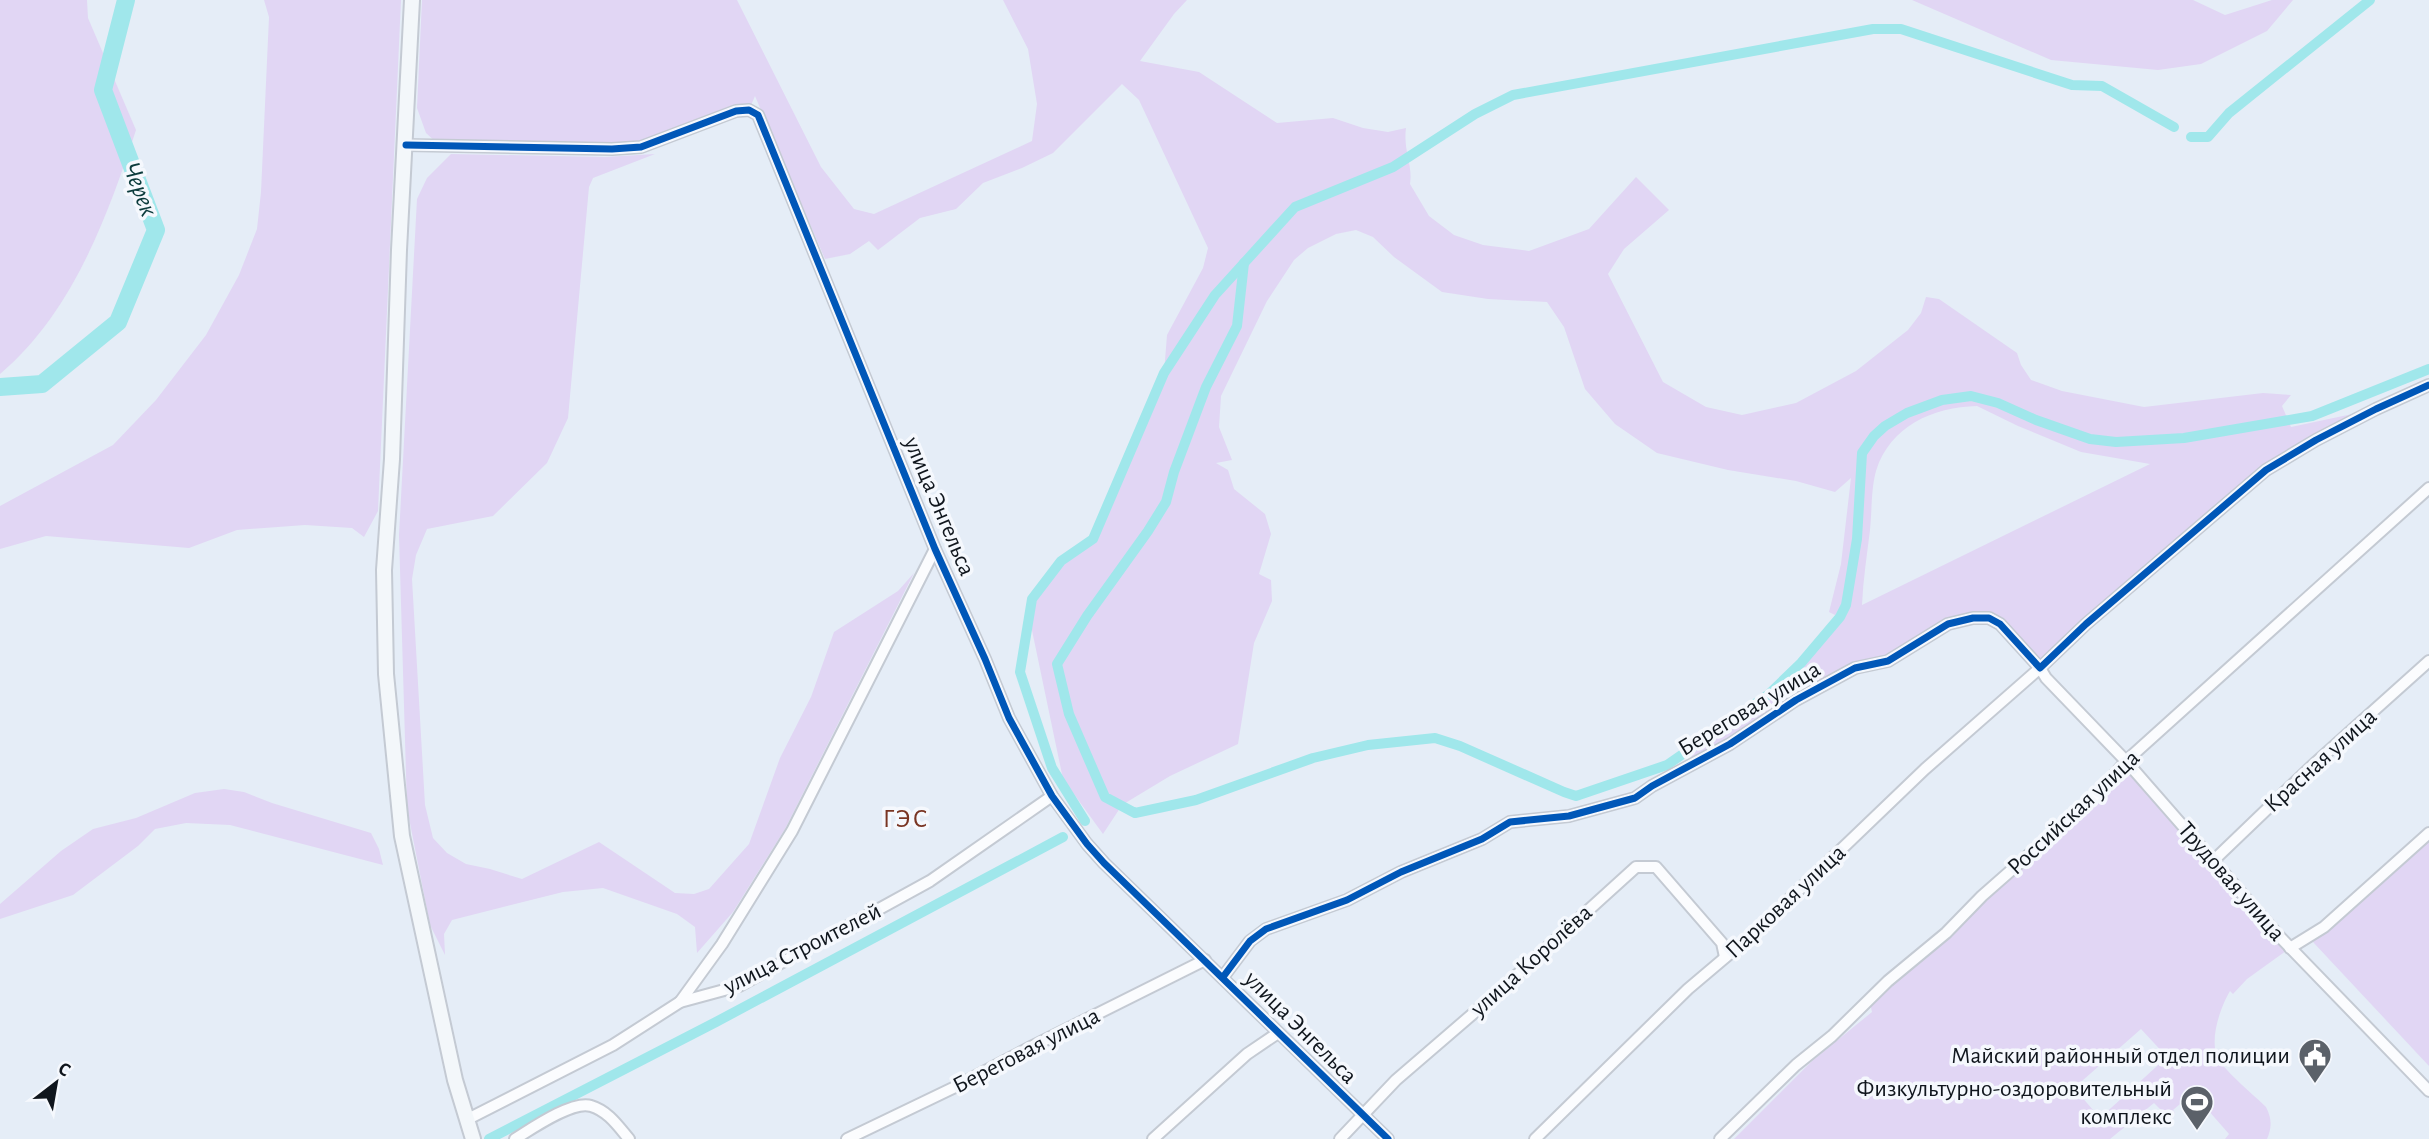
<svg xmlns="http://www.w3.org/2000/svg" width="2429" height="1139" font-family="'Alegreya Sans',sans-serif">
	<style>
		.green { fill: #e1d6f4; fill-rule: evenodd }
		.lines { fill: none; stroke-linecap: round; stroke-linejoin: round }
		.canal { stroke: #a0e7eb; stroke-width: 10 }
		.river { stroke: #a0e7eb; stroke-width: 18 }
		.street-casing { stroke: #c4cad3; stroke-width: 14 }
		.secondary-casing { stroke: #c4cad3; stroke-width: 18 }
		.street { stroke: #fbfcfe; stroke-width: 10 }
		.secondary { stroke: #f3f7fa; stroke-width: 14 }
		.cycleway-casing { stroke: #f5f8fd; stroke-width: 11 }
		.cycleway { stroke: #0057b8; stroke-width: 7 }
		.labels { text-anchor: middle; stroke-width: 7; stroke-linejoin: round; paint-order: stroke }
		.street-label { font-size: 24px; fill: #10161d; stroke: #f5f8fd }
		.poi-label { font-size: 24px; fill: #10161d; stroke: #f5f8fd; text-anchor: end }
		.water-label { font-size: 26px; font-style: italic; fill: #0b3b3c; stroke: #f5f8fd }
		.neighbourhood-label { font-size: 26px; letter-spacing: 2px; fill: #793523; stroke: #f5f8fd }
	</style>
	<rect width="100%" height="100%" fill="#e5edf7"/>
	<!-- green -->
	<g class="green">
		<path d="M0,0H87L88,18L136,130C107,218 72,313 0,374Z"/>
		<path d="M264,0H401L378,511L364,537L352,528L305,525L237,530L189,548L46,536L0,549V506L113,445L156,400L206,335L239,275L257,229L261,192L269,17Z"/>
		<path d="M422,0H737L821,167L854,209L874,214L1032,141L1037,104L1028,49L1003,0H1187L1174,14L1140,61L1199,72L1277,123L1333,118L1363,128L1388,132L1406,128C1403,151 1413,164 1410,184L1429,216L1454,235L1483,245L1529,251L1589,229L1636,177L1669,210L1624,249L1608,274L1663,382L1706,407L1742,415L1796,403L1856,371L1908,330L1921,313L1926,297L1939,299L2017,353L2021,365L2031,380L2062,391L2144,407L2263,393L2291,395L2282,406L2291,427L2376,409L2266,470L2040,668L1999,624L1959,620L1898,656L1865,665L1697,763L1687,752L1769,694L1801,662L1839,617L1829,612L1841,564L1851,478L1835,492L1796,481L1728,470L1657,453L1615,424L1585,389L1564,327L1547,302L1488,299L1442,292L1394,257L1373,237L1356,230L1336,234L1308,248L1294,260L1267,301L1221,396L1219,427L1232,460L1216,463L1228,470L1234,489L1265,514L1271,534L1259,574L1271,580L1272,601L1254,643L1238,744L1170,776L1122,805L1103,834L1063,779L1029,616L1032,599L1061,561L1093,539L1164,373L1167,335L1203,268L1208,248L1139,100L1122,84L1053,153L1022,168L983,183L956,209L920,218L878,250L869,241L850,254L825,259L755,96L749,110L641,147L439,145L426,133L417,108ZM1977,406L2018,426L2081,452L2150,464L1862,605C1863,580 1867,555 1870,530C1872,511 1871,489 1876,471C1890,426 1933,407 1977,406Z"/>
		<path d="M1912,0H2193L2225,15L2272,0H2293L2267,31L2201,64L2158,70L2051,60Z"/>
		<path d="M451,154L605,157L655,154L593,178L589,187L568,418L547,463L493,516L427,529L416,555L412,579L425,805L433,838L447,853L466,864L490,869L522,879L599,842L675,893L694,894L709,889L749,844L780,758L811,697L834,632L898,591L914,573L785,829L733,912L697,953L695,927L677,914L603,888L563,892L452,920L444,934L445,955L430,925L407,808L399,535L417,199L427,178Z"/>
		<path d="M2126,761L2290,948L2247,979L2233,994L2230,991C2220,1008 2208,1042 2219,1060C2226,1072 2255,1096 2266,1107C2272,1119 2272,1127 2267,1139H2225L2229,1134L2193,1093L2173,1110L2175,1113L2169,1118L2154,1103L2110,1139H1734L1812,1061L1872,1012L1869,999ZM2141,1029L2167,1057L2100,1118L2074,1088Z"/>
		<path d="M224,789L244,792L272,803L371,833L379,849L383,865L230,825L186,823L155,829L138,846L73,895L0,919V904L61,851L93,829L136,818L195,793Z"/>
		<path d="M2429,836V1066L2313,942Z"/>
	</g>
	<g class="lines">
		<!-- canal -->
		<g class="canal">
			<path d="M2191,137H2208L2229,113L2370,0"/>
			<path d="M1244,263L1237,326L1206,387L1174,472L1166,502L1148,531L1087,616L1057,664L1069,714L1105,797L1135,813L1196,800L1313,758L1368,745L1435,738L1460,746L1564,792L1576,796L1667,765L1769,694L1801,663L1840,617L1846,605L1857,539L1862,453L1874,436L1885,426L1907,413L1942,400L1971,396L1998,403L2036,420L2090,439L2116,442L2184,438L2312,416L2429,369"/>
			<path d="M1085,821L1052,768L1020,672L1032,599L1061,561L1093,539L1164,373L1215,295L1295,207L1393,167L1475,114L1513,95L1873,29H1901L2072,85L2102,86L2174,127"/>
			<path d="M489,1139L716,1022L1063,837"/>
		</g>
		<!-- river -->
		<path class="river" d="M0,387L42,384L118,322L156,230L103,90L126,0"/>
		<defs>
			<g id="street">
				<path d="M406,145L612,149L641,147L736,111L749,110L758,115L935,549L985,659L1009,718L1052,796L1087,844L1104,863L1388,1139"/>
				<path d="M2214,860L2312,766L2429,661"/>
				<path d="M2290,948L2324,927L2429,833"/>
				<path d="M1223,977L1250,941L1266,929L1347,900L1401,872L1482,839L1510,822L1569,816L1635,798L1652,786L1730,744L1796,700L1855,668L1888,661L1948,624L1973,618H1989L2000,624L2040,668L2086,624L2266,470L2316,440L2376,409L2429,385"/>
				<path d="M680,1002L722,944L792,831L935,549"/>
				<path d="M466,1120L613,1045L680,1002L739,986L930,881L1052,796"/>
				<path d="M515,1139C531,1129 573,1100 591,1106C608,1111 618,1126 629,1139"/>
				<path d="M847,1139L953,1088L1031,1047L1205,960"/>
				<path d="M1153,1139L1247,1054L1278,1033"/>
				<path d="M1340,1139L1396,1080L1497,993L1636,867H1656L1722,943L1725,957"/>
				<path d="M1535,1139L1688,989L1753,934L1925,769L2040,668L2046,678L2126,761L2279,936L2429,1091"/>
				<path d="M1720,1139L1796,1065L1832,1036L1888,981L1946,933L1982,896L2098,794L2126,761L2429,488"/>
			</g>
			<path id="secondary" d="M412,0L399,250L392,459L384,570L386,674L402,836L455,1080L473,1139"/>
		</defs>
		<!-- street casing -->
		<use href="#street" class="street-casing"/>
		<!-- secondary casing -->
		<use href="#secondary" class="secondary-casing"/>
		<!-- street -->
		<use href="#street" class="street"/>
		<!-- secondary -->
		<use href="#secondary" class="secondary"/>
		<defs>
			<g id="cycleway">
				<path d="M406,145L612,149L641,147L736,111L749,110L758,115L935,549L985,659L1009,718L1052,796L1087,844L1104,863L1388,1139"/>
				<path d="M1223,977L1250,941L1266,929L1347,900L1401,872L1482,839L1510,822L1569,816L1635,798L1652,786L1730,744L1796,700L1855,668L1888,661L1948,624L1973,618H1989L2000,624L2040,668L2086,624L2266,470L2316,440L2376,409L2429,385"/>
			</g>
		</defs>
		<!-- cycleway casing -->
		<use href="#cycleway" class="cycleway-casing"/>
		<!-- cycleway -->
		<use href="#cycleway" class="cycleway"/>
	</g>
	<!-- icons -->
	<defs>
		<symbol id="civic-pin" viewBox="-11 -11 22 30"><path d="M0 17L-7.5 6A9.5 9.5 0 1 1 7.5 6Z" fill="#5b6169" stroke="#f5f8fd"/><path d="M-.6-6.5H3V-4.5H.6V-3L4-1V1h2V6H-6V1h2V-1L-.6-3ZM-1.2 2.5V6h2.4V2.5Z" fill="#fff"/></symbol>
		<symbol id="stadium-pin" viewBox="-11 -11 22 30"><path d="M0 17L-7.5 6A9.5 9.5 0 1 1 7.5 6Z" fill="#5b6169" stroke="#f5f8fd"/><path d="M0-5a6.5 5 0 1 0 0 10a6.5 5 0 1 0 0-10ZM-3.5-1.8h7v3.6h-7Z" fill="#fff"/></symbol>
	</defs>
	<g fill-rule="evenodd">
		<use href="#civic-pin" x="2296" y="1036" width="38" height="52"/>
		<use href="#stadium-pin" x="2178" y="1083" width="38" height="52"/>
	</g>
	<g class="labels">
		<!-- street labels -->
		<g class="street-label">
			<text transform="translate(940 506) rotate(67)" y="8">улица Энгельса</text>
			<text transform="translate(1749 708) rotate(-31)" y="8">Береговая улица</text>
			<text transform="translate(2320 760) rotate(-42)" y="8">Красная улица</text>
			<text transform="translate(2073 812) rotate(-43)" y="8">Российская улица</text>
			<text transform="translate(2232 881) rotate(49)" y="8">Трудовая улица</text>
			<text transform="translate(1785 901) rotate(-43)" y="8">Парковая улица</text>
			<text transform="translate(802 948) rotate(-27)" y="8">улица Строителей</text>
			<text transform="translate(1531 960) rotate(-42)" y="8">улица Королёва</text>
			<text transform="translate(1301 1027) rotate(45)" y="8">улица Энгельса</text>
			<text transform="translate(1026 1050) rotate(-27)" y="8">Береговая улица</text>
		</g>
		<!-- poi labels -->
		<g class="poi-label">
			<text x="2290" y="1063">Майский районный отдел полиции</text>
			<text x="2172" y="1096">Физкультурно-оздоровительный<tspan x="2172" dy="28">комплекс</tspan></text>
		</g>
		<!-- water labels -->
		<g class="water-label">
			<text transform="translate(141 189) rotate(69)" y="9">Черек</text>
		</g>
		<!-- neighbourhood labels -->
		<g class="neighbourhood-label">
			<text x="906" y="827">ГЭС</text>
		</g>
	</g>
	<!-- north arrow -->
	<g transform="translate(56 1083) rotate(31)" stroke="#f5f8fd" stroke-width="5" paint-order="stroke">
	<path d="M0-5L12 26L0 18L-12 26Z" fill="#10161d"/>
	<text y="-10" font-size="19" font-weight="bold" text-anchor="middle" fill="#10161d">С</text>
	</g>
</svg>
